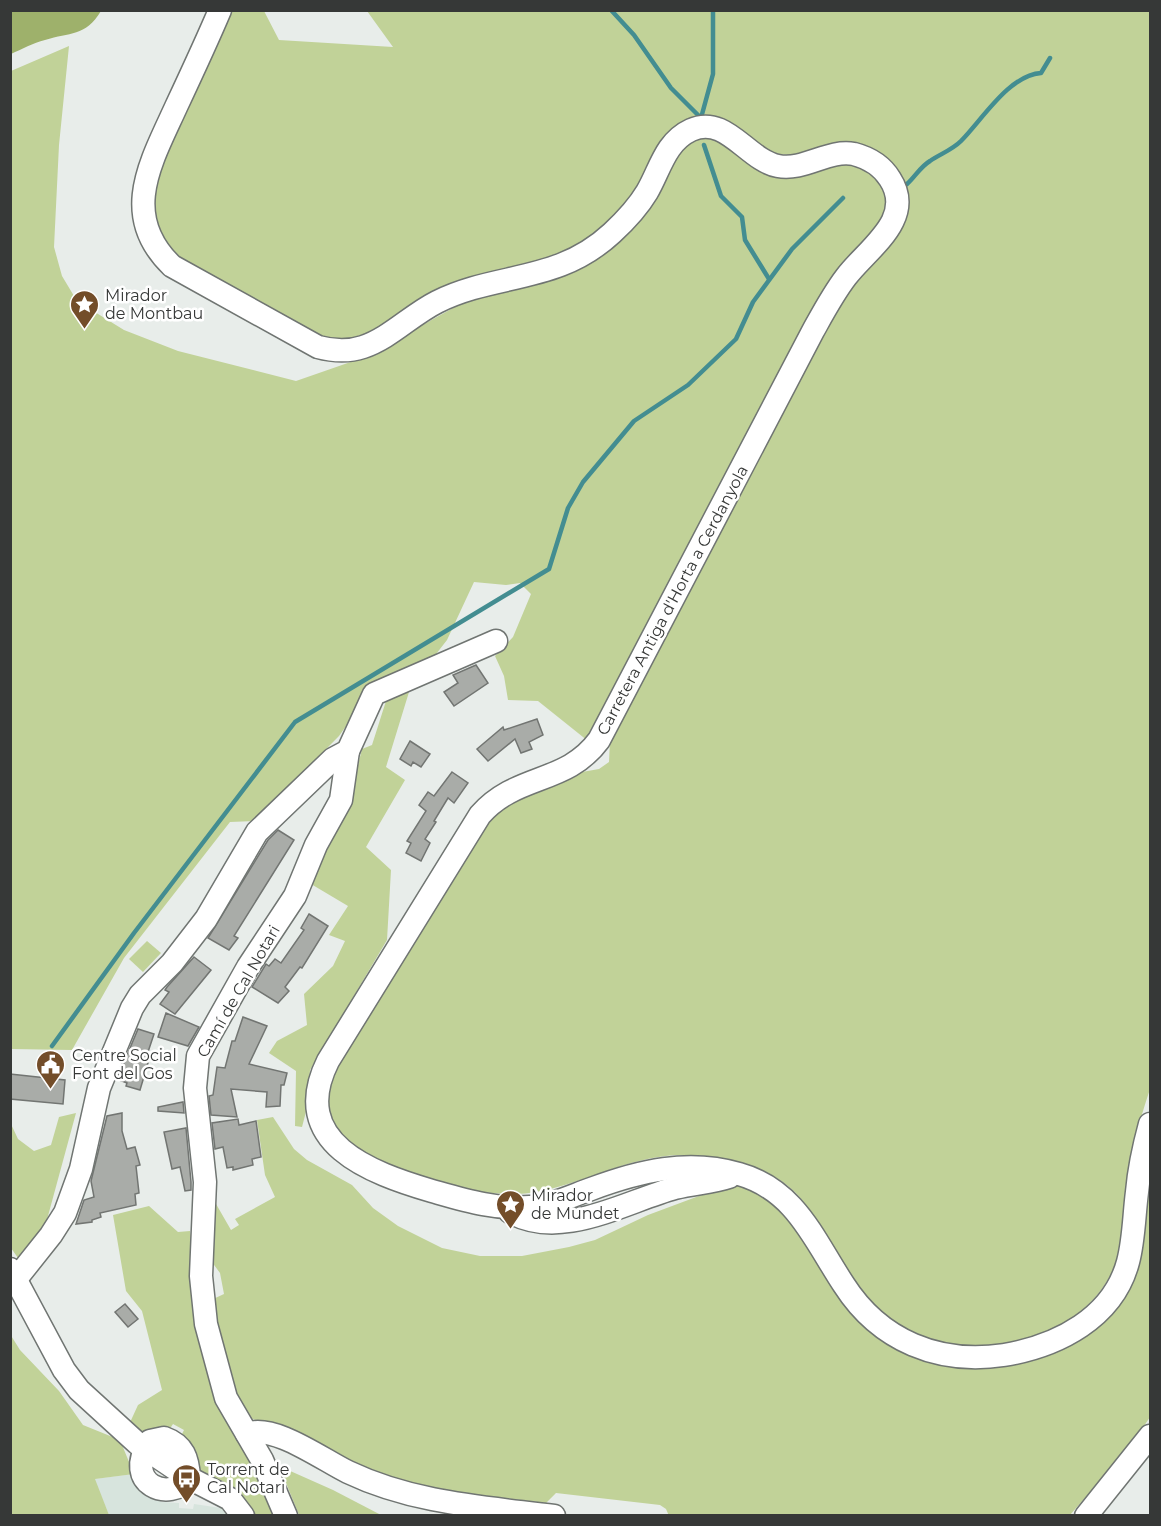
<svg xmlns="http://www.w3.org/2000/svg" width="1161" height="1526" font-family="Montserrat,sans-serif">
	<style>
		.built { fill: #d7e4dd }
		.green { fill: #c1d298 }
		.forest { fill: #9eb16b }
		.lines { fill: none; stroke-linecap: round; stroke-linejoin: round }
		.stream { stroke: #438d91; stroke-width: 4.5 }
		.building { fill: #a9aca8; stroke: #727572; stroke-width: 1.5 }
		.minor-casing { stroke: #707572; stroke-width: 25 }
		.minor { stroke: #fff; stroke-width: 22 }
		.labels { text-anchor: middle; stroke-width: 5; stroke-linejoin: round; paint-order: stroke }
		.poi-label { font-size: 16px; fill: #363837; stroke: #fff; text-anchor: start }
		.street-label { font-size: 16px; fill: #363837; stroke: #fff }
	</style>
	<rect width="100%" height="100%" fill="#e8edea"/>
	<!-- built -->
	<path class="built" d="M134,1474L141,1489L148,1497L162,1502L179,1503V1508L193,1509L194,1504L221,1508L230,1515H109L94,1479Z"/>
	<!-- green -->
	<g class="green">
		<path d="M230,11H264L279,40L393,47L367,11H1150V1089C1144,1107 1138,1126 1134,1145C1126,1185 1130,1232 1113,1270C1096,1306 1064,1328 1026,1339C966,1355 899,1344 860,1291C850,1277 841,1261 832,1247C819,1226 808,1202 788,1186C760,1163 716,1154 680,1155C627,1156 581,1186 529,1193C479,1200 355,1171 332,1120C326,1105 328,1091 331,1075L479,831L504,804L582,772L599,769L609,762L610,740L845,294L896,234L897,171C865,166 834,159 802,156C787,154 776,156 763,148C742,137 726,111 700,116C660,123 654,163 635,192C629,202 620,212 611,220C559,269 485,276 420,300C412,303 404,310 397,315C369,334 356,342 322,337L179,258L166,245L153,214L155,177Z"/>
		<path d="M69,46L59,145L54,247L62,276L77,301L124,330L178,351L296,381L365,357L462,303L561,275L680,147L708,135L736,151L829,163L857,162L884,184L888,210L588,741L538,701L508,700L504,676L495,656L513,637L531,594L520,583L506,585L474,582L447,640L433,658L371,691L339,736L255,821L230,822L124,958L72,1050L11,1049V71Z"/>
		<path d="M409,692L386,767L405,780L366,847L391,870L387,940L310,1070L308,1104L302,1127L295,1126L296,1071L269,1053L277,1041L307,1025L304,994L333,966L345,941L329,935L348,906L311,884L325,845L351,793L362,749L372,745L386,701Z"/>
		<path d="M147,941L161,953L143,972L129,959Z"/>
		<path d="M76,1113L45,1227L18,1258L11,1248L10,1122L18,1139L34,1151L51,1145L59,1117Z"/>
		<path d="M273,1117L294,1149L307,1160L352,1185L373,1208L398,1226L442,1248L480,1256H522L569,1247L595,1240L648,1215L731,1184L742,1185L779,1203L836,1287L952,1364L1102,1318L1150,1154V1417L1132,1444L1070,1515L669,1516L666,1509L660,1505L556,1493L546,1503L438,1490L376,1474L301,1438L248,1417L237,1404L211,1300L224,1294L220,1273L206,1254L208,1190L231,1230L239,1225L235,1219L275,1197L265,1175L257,1120Z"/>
		<path d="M149,1206L178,1232L190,1231L198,1294L279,1515H250L201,1472L180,1438L184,1430L173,1424L169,1430L140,1433L127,1429L138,1405L162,1390L142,1311L126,1291L113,1215Z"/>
		<path d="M10,1334L20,1350L59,1391L83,1425L120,1440L134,1474L95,1479L109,1515H11Z"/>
		<path d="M288,1470L333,1490L381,1515H299L284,1478Z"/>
	</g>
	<!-- forest -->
	<path class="forest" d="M11,10H101V11C85,37 70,32 45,40C33,43 22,49 11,54Z"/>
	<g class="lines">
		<!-- stream -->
		<g class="stream">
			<path d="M611,10L634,35L671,88L701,118"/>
			<path d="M701,118L713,74V10"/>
			<path d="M704,145L721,196L742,217L745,240L769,279"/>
			<path d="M907,184C915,177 920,167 930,161C940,154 952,150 961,141C982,120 1009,75 1041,73L1050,58"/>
			<path d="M52,1046L134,933L295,722L549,569L568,508L583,482L634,421L688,385L736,339L753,302L792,249L843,198"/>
		</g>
	</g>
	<!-- building -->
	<g class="building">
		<path d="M476,665L488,683L454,706L444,692L458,683L453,675Z"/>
		<path d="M537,719L543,735L529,742L532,749L521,753L515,739L488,761L477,749L503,727L504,730Z"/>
		<path d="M410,741L430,754L421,767L413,762L411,766L400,759Z"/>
		<path d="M452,772L468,783L454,803L448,798L434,821L436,822L425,839L430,843L421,861L406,853L411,843L407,841L426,811L419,805L428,792L434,796Z"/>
		<path d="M278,830L294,840L234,936L238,938L229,950L208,938L268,840Z"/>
		<path d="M309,914L328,926L302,968L300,967L285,987L289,991L278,1003L252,987L266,964L269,966L275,959L281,963L304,930L301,928Z"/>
		<path d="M194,957L211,970L175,1014L160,1004L169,992L165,990L167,987Z"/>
		<path d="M166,1013L199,1027L188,1046L158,1037Z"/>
		<path d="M243,1017L267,1026L249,1064L287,1073L284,1085H281L280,1106L266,1107L267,1092L231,1089L237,1117L211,1115L209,1096L213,1095L217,1067L225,1068L232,1041H235Z"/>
		<path d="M138,1029L154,1034L145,1061L148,1063L140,1090L126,1086L127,1083L117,1079Z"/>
		<path d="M10,1074L65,1080L63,1104L10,1099Z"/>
		<path d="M183,1102L184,1113L158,1111V1107Z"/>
		<path d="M122,1113V1131L127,1149L135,1147L140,1165L136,1166L139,1193L135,1194L136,1205L100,1213L101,1217L92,1220V1222L76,1224L84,1200L94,1197L91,1181L107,1116Z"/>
		<path d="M238,1119L239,1125L256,1121L261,1157L252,1159L253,1165L233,1170V1167L227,1168L223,1147L215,1149L212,1123Z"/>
		<path d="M186,1128L191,1182V1190L185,1191L180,1167L172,1169L164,1132Z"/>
		<path d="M125,1304L138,1319L128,1327L115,1312Z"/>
	</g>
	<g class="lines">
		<defs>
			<g id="minor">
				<path d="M220,10C206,43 191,75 176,107C151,162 119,215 172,266L318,347C333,351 348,352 363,347C390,338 411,315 437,302C497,272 557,284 612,233C625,221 638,207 647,192C660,170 665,142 691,130C726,114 747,160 778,166C805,171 828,149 854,154C869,158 882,166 890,179C916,219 867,249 846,277C833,294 823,313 813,331L599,740C566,785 517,773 480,815L328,1061C287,1143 371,1173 432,1191C464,1200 496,1210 530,1207C551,1206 571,1196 591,1189C639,1171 688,1159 739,1174C796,1190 814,1240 844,1285C880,1341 939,1365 1004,1355C1058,1346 1113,1318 1128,1262C1134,1240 1134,1215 1137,1192C1139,1169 1144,1146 1150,1124"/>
				<path d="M510,1212C561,1241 624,1202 675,1188C693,1183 712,1183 729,1177"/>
				<path d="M10,1269L64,1370L79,1390L137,1443L189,1478L230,1499L243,1516"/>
				<path d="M16,1279L51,1235L65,1213L81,1169L99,1088L132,1008L140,995L172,963L206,919L257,832L333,759L348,751L374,694L496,641"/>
				<path d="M247,1434C273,1423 323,1460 348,1472C413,1503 483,1507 554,1516"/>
				<path d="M164,1438C184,1445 188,1459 189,1478C171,1503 121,1485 150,1441Z"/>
				<path d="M286,1516L262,1460L226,1398L206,1324L201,1276L205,1182L195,1088L198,1056L248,967L295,896L316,845L341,800L348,751"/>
				<path d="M1086,1516L1150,1436"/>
			</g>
		</defs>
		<!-- minor casing -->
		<use href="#minor" class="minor-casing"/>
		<!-- minor -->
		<use href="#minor" class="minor"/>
	</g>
	<!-- icons -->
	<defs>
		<symbol id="sight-pin" viewBox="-11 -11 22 30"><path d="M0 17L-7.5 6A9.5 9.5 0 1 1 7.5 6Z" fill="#734d29" stroke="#fff"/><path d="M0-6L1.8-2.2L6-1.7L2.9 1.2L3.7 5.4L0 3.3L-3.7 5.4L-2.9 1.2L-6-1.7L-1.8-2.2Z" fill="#fff"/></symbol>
		<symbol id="civic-pin" viewBox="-11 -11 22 30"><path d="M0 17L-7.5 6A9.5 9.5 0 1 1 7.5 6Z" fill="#734d29" stroke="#fff"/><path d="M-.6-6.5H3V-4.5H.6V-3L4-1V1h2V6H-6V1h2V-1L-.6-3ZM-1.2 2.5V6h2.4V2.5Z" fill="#fff"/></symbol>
		<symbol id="bus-pin" viewBox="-11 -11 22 30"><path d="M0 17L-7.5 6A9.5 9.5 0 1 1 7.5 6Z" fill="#734d29" stroke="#fff"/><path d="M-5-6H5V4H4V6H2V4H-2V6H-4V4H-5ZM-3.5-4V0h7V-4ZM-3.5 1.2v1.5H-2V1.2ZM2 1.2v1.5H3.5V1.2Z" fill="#fff"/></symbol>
	</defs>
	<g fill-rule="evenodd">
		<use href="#sight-pin" x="68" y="288" width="33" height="45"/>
		<use href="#civic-pin" x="34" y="1048" width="33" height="45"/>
		<use href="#sight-pin" x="494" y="1188" width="33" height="45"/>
		<use href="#bus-pin" x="170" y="1462" width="33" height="45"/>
	</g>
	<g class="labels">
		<!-- poi labels -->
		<g class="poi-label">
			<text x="105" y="301">Mirador<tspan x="105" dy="18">de Montbau</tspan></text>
			<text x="72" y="1061">Centre Social<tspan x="72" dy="18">Font del Gos</tspan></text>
			<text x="531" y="1201">Mirador<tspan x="531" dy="18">de Mundet</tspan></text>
			<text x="207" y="1475">Torrent de<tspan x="207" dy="18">Cal Notari</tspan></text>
		</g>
		<!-- street labels -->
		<g class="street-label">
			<text transform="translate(672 600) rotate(-62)" y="6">Carretera Antiga d'Horta a Cerdanyola</text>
			<text transform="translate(238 991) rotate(-60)" y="6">Camí de Cal Notari</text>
		</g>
	</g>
	<!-- border -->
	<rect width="1161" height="1526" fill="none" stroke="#363837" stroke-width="24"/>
</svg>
